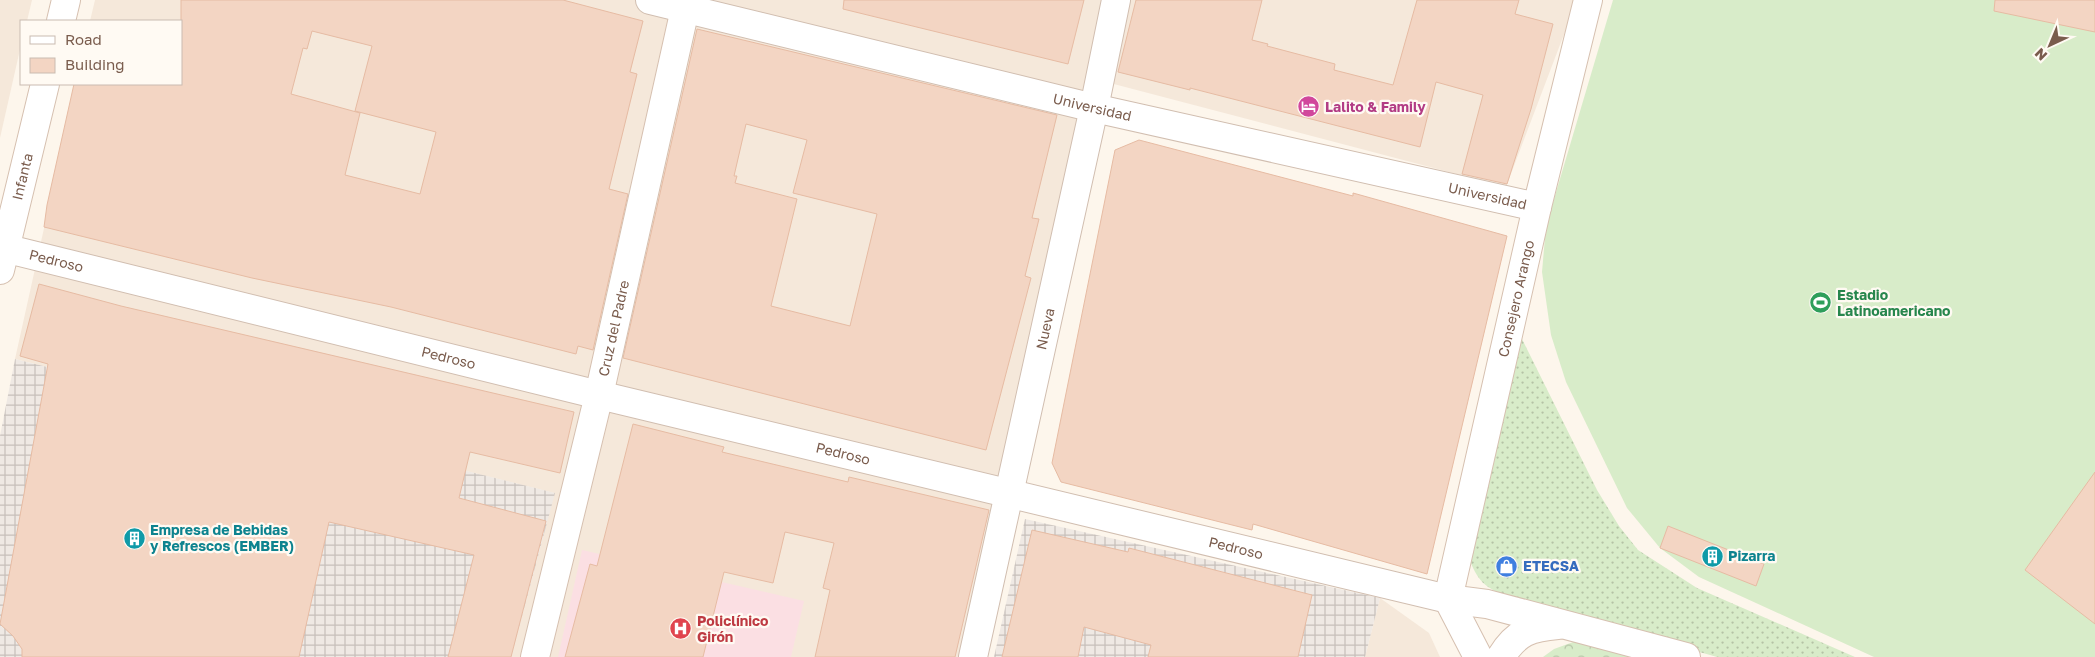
<svg xmlns="http://www.w3.org/2000/svg" width="2095" height="657" font-family="'Golos Text',sans-serif">
	<style>
		.residential { fill: #f5e8da }
		.industrial { fill: url(#industrial-grid) }
		.medical { fill: #fbdfe3 }
		.grass { fill: url(#grass-dots) }
		.park { fill: url(#park-crowns) }
		.pitch { fill: #d8ecc9 }
		.building { fill: #f3d5c3; stroke: #e6bba3; fill-rule: evenodd }
		.lines { fill: none; stroke-linecap: round; stroke-linejoin: round }
		.street-casing { stroke: #d1beb0; stroke-width: 30 }
		.secondary-casing { stroke: #d6c0b0; stroke-width: 30 }
		.street { stroke: #fff; stroke-width: 28 }
		.secondary { stroke: #fff; stroke-width: 28 }
		.labels { text-anchor: middle; stroke-width: 4.5; stroke-linejoin: round; paint-order: stroke }
		.street-label { font-size: 14px; fill: #7a5c4d; stroke: #fffaf3 }
		.hotel-label { font-size: 14px; font-weight: bold; fill: #b23c85; stroke: #fffaf3; text-anchor: start }
		.leisure-label { font-size: 14px; font-weight: bold; fill: #27864d; stroke: #fffaf3; text-anchor: start }
		.culture-label { font-size: 14px; font-weight: bold; fill: #0d838f; stroke: #fffaf3; text-anchor: start }
		.shop-label { font-size: 14px; font-weight: bold; fill: #366cbe; stroke: #fffaf3; text-anchor: start }
		.health-label { font-size: 14px; font-weight: bold; fill: #be3a42; stroke: #fffaf3; text-anchor: start }
	</style>
	<defs>
		<pattern id="industrial-grid" width="8" height="8" patternUnits="userSpaceOnUse" patternTransform="scale(1.25)"><rect width="8" height="8" fill="#efe9e4"/><path d="M0 4h8M4 0v8" fill="none" stroke="#c7c0bb"/></pattern>
		<pattern id="grass-dots" width="8" height="8" patternUnits="userSpaceOnUse" patternTransform="scale(1.25)"><rect width="8" height="8" fill="#d8ecc9"/><path d="M2 2h.1M6 6h.1" fill="none" stroke="#b4c2a5" stroke-width="1.8" stroke-linecap="round"/></pattern>
		<pattern id="park-crowns" width="20" height="18" patternUnits="userSpaceOnUse" patternTransform="scale(1.25)"><rect width="20" height="18" fill="#d8ecc9"/><path d="M2 6a3 3 0 1 1 6 0M12 15a3 3 0 1 1 6 0" fill="none" stroke="#b4c2a5"/></pattern>
	</defs>
	<rect width="100%" height="100%" fill="#fdf6ec"/>
	<!-- residential -->
	<g class="residential">
		<path d="M0,0H32L27,21H21V45L0,138Z"/>
		<path d="M95,0H1577L1506,187L1087,77L961,657H511L554,493L15,359L76,84H181V21H90Z"/>
		<path d="M1380,598L1429,633L1440,657H1365Z"/>
	</g>
	<!-- industrial -->
	<g class="industrial">
		<path d="M15,359L555,493L511,657H0V436Z"/>
		<path d="M1025,519L1380,598L1365,657H994Z"/>
	</g>
	<!-- medical -->
	<path class="medical" d="M582,550L804,601L791,657H558Z"/>
	<!-- grass -->
	<path class="grass" d="M1521,337L1597,490L1619,526L1638,550L1697,588L1855,657H1717L1510,598C1484,587 1478,582 1468,556Z"/>
	<!-- park -->
	<path class="park" d="M1576,641L1633,657H1543L1554,649Z"/>
	<!-- pitch -->
	<path class="pitch" d="M1613,0H2095V657H1874L1699,577L1660,548L1627,508L1566,382L1551,335L1542,272L1546,226Z"/>
	<!-- building -->
	<g class="building">
		<path d="M181,0H563L643,21L630,72L637,74L609,189L628,194L593,350L578,346L576,354L391,307L252,278L44,227L47,205L74,84H181ZM312,31L372,46L355,111L436,132L420,194L345,175L360,113L291,94L303,48L307,49Z"/>
		<path d="M844,0H1084L1068,64L843,9Z"/>
		<path d="M1136,0H1262L1252,40L1268,44L1267,46L1335,64L1334,70L1393,85L1417,0H1519L1515,14L1553,24L1531,109L1507,184L1462,174L1483,95L1436,82L1420,147L1190,88V90L1118,72Z"/>
		<path d="M1995,0H2095V32L1994,11Z"/>
		<path d="M697,29L1057,115L1032,218L1039,219L1025,276L1031,278L986,450L623,358ZM746,124L807,140L793,193L877,214L850,326L771,306L797,199L735,183L737,176H734Z"/>
		<path d="M1139,140L1353,196V193L1507,236L1427,574L1253,524L1252,530L1061,482L1052,463L1115,150Z"/>
		<path d="M39,284L121,306L574,412L560,473L470,452L459,498L546,521L511,657H448L474,555L329,522L299,657H22V649L13,636L0,624L48,364L20,356Z"/>
		<path d="M633,424L724,447L722,452L848,482L849,477L989,510L955,657H815L830,590L823,588L834,543L785,532L773,583L724,572L703,657H565L590,564L597,566Z"/>
		<path d="M2095,472V624L2025,570Z"/>
		<path d="M1668,526L1764,564L1756,586L1660,548Z"/>
		<path d="M1032,530L1128,552L1129,548L1312,595L1298,657H1148L1151,645L1084,627L1078,657H1002Z"/>
	</g>
	<g class="lines">
		<defs>
			<g id="street">
				<path id="s1" d="M650,0L1094,108L1537,207"/>
				<path id="s2" d="M0,247L599,395L1448,599"/>
				<path id="s3" d="M973,657L1094,108L1116,0"/>
			</g>
			<g id="secondary">
				<path d="M61,21L66,0"/>
				<path id="s4" d="M0,270L45,84"/>
				<path id="s5" d="M1448,599L1537,207L1588,0"/>
				<path d="M1448,599L1487,604L1686,657"/>
				<path d="M1448,599L1478,657"/>
				<path id="s6" d="M535,657L599,395L687,0"/>
				<path d="M1501,657C1516,632 1531,627 1558,625"/>
			</g>
		</defs>
		<!-- street casing -->
		<use href="#street" class="street-casing"/>
		<!-- secondary casing -->
		<use href="#secondary" class="secondary-casing"/>
		<!-- street -->
		<use href="#street" class="street"/>
		<!-- secondary -->
		<use href="#secondary" class="secondary"/>
	</g>
	<!-- icons -->
	<defs>
		<symbol id="hotel-disc" viewBox="-11 -11 22 22"><circle r="9.5" fill="#d1479c" stroke="#fffaf3"/><path d="M-6-4.5h1.5V1H6V5H4.5V3h-9V5H-6ZM-4 0a1.8 1.8 0 1 1 3.6 0ZM.5 0V-2.5h3Q6-2.5 6 0Z" fill="#fff"/></symbol>
		<symbol id="stadium-disc" viewBox="-11 -11 22 22"><circle r="9.5" fill="#2e9e5b" stroke="#fffaf3"/><path d="M0-5a6.5 5 0 1 0 0 10a6.5 5 0 1 0 0-10ZM-3.5-1.8h7v3.6h-7Z" fill="#fff"/></symbol>
		<symbol id="building-disc" viewBox="-11 -11 22 22"><circle r="9.5" fill="#0f9aa8" stroke="#fffaf3"/><path d="M-4-6H4V6H1V3H-1V6H-4ZM-2.5-4.3h1.7v1.8h-1.7ZM.8-4.3h1.7v1.8H.8ZM-2.5-1h1.7V.8h-1.7ZM.8-1h1.7V.8H.8Z" fill="#fff"/></symbol>
		<symbol id="shop-disc" viewBox="-11 -11 22 22"><circle r="9.5" fill="#3f7fe0" stroke="#fffaf3"/><path d="M-5-2.5h2.3a2.7 3.5 0 0 1 5.4 0H5L5.5 6h-11ZM-1.5-2.5h3a1.5 2.3 0 0 0-3 0Z" fill="#fff"/></symbol>
		<symbol id="hospital-disc" viewBox="-11 -11 22 22"><circle r="9.5" fill="#e0444e" stroke="#fffaf3"/><path d="M-5-5h3v3.5h4V-5h3V5h-3V1.5h-4V5h-3Z" fill="#fff"/></symbol>
	</defs>
	<g fill-rule="evenodd">
		<use href="#hotel-disc" x="1296" y="94" width="25" height="25"/>
		<use href="#stadium-disc" x="1808" y="290" width="25" height="25"/>
		<use href="#building-disc" x="122" y="526" width="25" height="25"/>
		<use href="#building-disc" x="1700" y="544" width="25" height="25"/>
		<use href="#shop-disc" x="1494" y="554" width="25" height="25"/>
		<use href="#hospital-disc" x="668" y="616" width="25" height="25"/>
	</g>
	<g class="labels">
		<!-- street labels -->
		<g class="street-label">
			<text dy="5" stroke="none"><textPath href="#s1" startOffset="455">Universidad</textPath></text>
			<text dy="5" stroke="none"><textPath href="#s4" startOffset="96">Infanta</textPath></text>
			<text dy="5" stroke="none"><textPath href="#s1" startOffset="860">Universidad</textPath></text>
			<text dy="5" stroke="none"><textPath href="#s2" startOffset="58">Pedroso</textPath></text>
			<text dy="5" stroke="none"><textPath href="#s5" startOffset="308">Consejero Arango</textPath></text>
			<text dy="5" stroke="none"><textPath href="#s6" startOffset="338">Cruz del Padre</textPath></text>
			<text dy="5" stroke="none"><textPath href="#s3" startOffset="336">Nueva</textPath></text>
			<text dy="5" stroke="none"><textPath href="#s2" startOffset="462">Pedroso</textPath></text>
			<text dy="5" stroke="none"><textPath href="#s2" startOffset="868">Pedroso</textPath></text>
			<text dy="5" stroke="none"><textPath href="#s2" startOffset="1272">Pedroso</textPath></text>
		</g>
		<!-- hotel labels -->
		<g class="hotel-label">
			<text x="1325" y="112">Lalito &amp; Family</text>
		</g>
		<!-- leisure labels -->
		<g class="leisure-label">
			<text x="1837" y="300">Estadio<tspan x="1837" dy="16">Latinoamericano</tspan></text>
		</g>
		<!-- culture labels -->
		<g class="culture-label">
			<text x="150" y="535">Empresa de Bebidas<tspan x="150" dy="16">y Refrescos (EMBER)</tspan></text>
			<text x="1728" y="561">Pizarra</text>
		</g>
		<!-- shop labels -->
		<g class="shop-label">
			<text x="1523" y="571">ETECSA</text>
		</g>
		<!-- health labels -->
		<g class="health-label">
			<text x="697" y="626">Policlínico<tspan x="697" dy="16">Girón</tspan></text>
		</g>
	</g>
	<!-- legend -->
	<rect x="20" y="20" width="162" height="65" fill="#fffaf3" stroke="#cabbb1"/>
	<rect x="30" y="36" width="25" height="8" fill="#ffffff" stroke="#cabbb1"/>
	<text x="65" y="45" font-size="15" fill="#7a5c4d">Road</text>
	<rect x="30" y="58" width="25" height="15" fill="#f3d5c3" stroke="#cabbb1"/>
	<text x="65" y="70" font-size="15" fill="#7a5c4d">Building</text>
	<!-- north arrow -->
	<g transform="translate(2050 45) rotate(224)" stroke="#fffaf3" stroke-width="4" paint-order="stroke">
	<path d="M0-4L9 19L0 12L-9 19Z" fill="#7a5c4d"/>
	<text y="-8" font-size="14" font-weight="bold" text-anchor="middle" fill="#7a5c4d">N</text>
	</g>
</svg>
